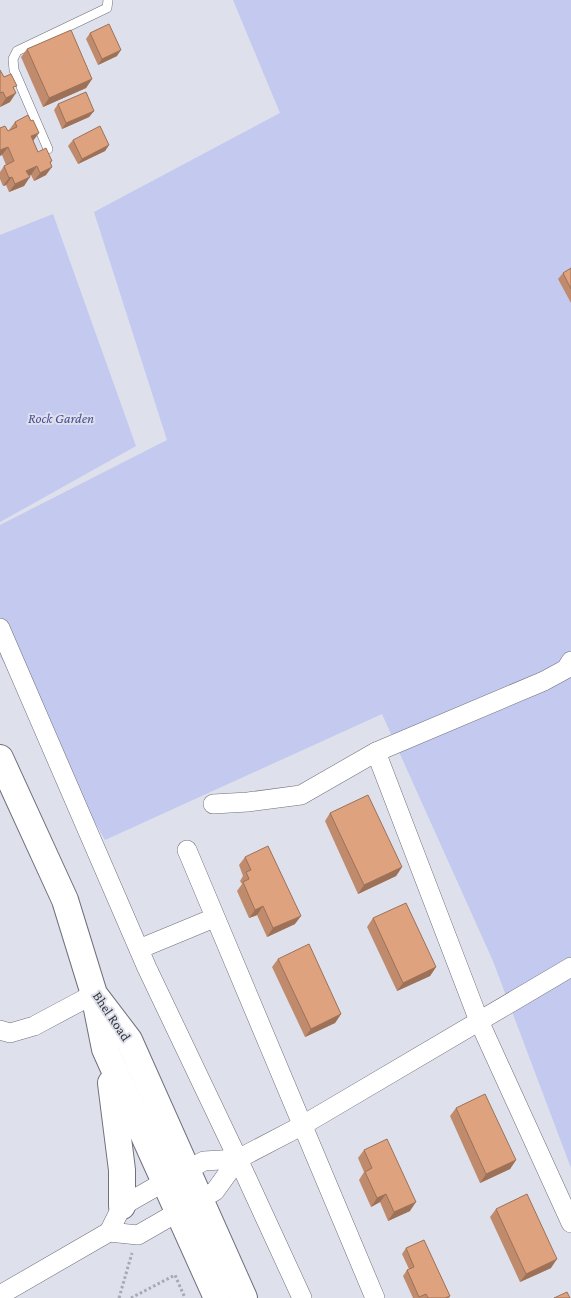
<svg xmlns="http://www.w3.org/2000/svg" width="571" height="1298" font-family="'Crimson Pro',serif">
	<style>
		.green { fill: #c3c9ef }
		.lines { fill: none; stroke-linecap: round; stroke-linejoin: round }
		.lane-casing { stroke: #6e707b; stroke-width: 10 }
		.street-casing { stroke: #6e707b; stroke-width: 20 }
		.secondary-casing { stroke: #6e707b; stroke-width: 28 }
		.path { stroke: #a7a8b2; stroke-width: 3; stroke-dasharray: 2.5 2.5; stroke-linecap: butt }
		.lane { stroke: #fff; stroke-width: 9 }
		.street { stroke: #fff; stroke-width: 19 }
		.secondary { stroke: #fff; stroke-width: 26 }
		.wall { fill: #c08b6c }
		.shaded-wall { fill: #9c7158 }
		.building { fill: #dfa27e; stroke: #9c7158 }
		.labels { text-anchor: middle; stroke-width: 4; stroke-linejoin: round; paint-order: stroke }
		.park-label { font-size: 14px; font-style: italic; fill: #494d96; stroke: #dee0ec }
		.street-label { font-size: 14px; fill: #37383c; stroke: #dee0ec }
	</style>
	<rect width="100%" height="100%" fill="#dee0ec"/>
	<!-- green -->
	<g class="green">
		<path d="M233,0H571V1168L493,961L382,714L105,840L0,656V525L167,440L94,212L280,113Z"/>
		<path d="M53,214L136,446L0,522V235Z"/>
	</g>
	<g class="lines">
		<defs>
			<path id="lane" d="M48,149L14,70L13,59L17,51L107,8L108,0"/>
			<g id="street">
				<path d="M0,628L147,968L238,1159L302,1298"/>
				<path d="M376,752L479,1021L571,1223"/>
				<path d="M213,804L248,802L301,795L376,752L544,681L566,669L571,661"/>
				<path d="M187,850L375,1298"/>
				<path d="M139,949L214,918"/>
				<path d="M0,1030L10,1033L34,1026L94,994"/>
				<path d="M109,1232L138,1235L178,1212L215,1191L238,1159"/>
				<path d="M0,1295L109,1232L122,1206L164,1182L204,1161L238,1159L303,1125L571,967"/>
			</g>
			<g id="secondary">
				<path d="M0,758L65,900L94,994L129,1040L244,1298"/>
				<path d="M95,999L105,1049L217,1298"/>
				<path d="M111,1083L122,1170V1206"/>
			</g>
		</defs>
		<!-- lane casing -->
		<use href="#lane" class="lane-casing"/>
		<!-- street casing -->
		<use href="#street" class="street-casing"/>
		<!-- secondary casing -->
		<use href="#secondary" class="secondary-casing"/>
		<!-- path -->
		<g class="path">
			<path d="M119,1298L132,1253"/>
			<path d="M131,1298L175,1275L185,1298"/>
		</g>
		<!-- lane -->
		<use href="#lane" class="lane"/>
		<!-- street -->
		<use href="#street" class="street"/>
		<!-- secondary -->
		<use href="#secondary" class="secondary"/>
	</g>
	<!-- wall -->
	<g class="wall">
		<path d="M90,33L117,56L98,65L86,39Z"/>
		<path d="M27,49L92,79L86,88L43,107L21,57Z"/>
		<path d="M0,70L4,77L14,89L10,102L0,107Z"/>
		<path d="M58,104L94,111L89,117L62,129L54,110Z"/>
		<path d="M15,122L33,141L38,152L51,163L46,175L34,181L31,175L29,176L24,186L9,192L6,185L3,186L0,179V172L4,166L6,165L2,155L8,131H9V130Z"/>
		<path d="M73,140L109,145L105,151L78,164L68,146Z"/>
		<path d="M571,268V303L558,279L563,273Z"/>
		<path d="M330,813L402,867L396,876L358,894L325,821Z"/>
		<path d="M245,857L295,924L267,937L257,915L249,918L237,891L242,884L240,881L243,876L239,865Z"/>
		<path d="M373,918L436,967L430,976L397,991L367,927Z"/>
		<path d="M278,959L341,1014L335,1023L305,1037L272,967Z"/>
		<path d="M456,1108L516,1160L510,1169L480,1183L450,1116Z"/>
		<path d="M364,1150L410,1211L388,1221L380,1202L371,1207L359,1180L364,1172L358,1158Z"/>
		<path d="M496,1209L551,1268L520,1282L490,1217Z"/>
		<path d="M406,1248L450,1296L449,1298H413L403,1276L407,1270L409,1269L402,1254Z"/>
	</g>
	<!-- shaded-wall -->
	<g class="shaded-wall">
		<path d="M121,50L117,56L98,65L102,59Z"/>
		<path d="M92,79L86,88L43,107L49,98Z"/>
		<path d="M16,93L10,102L0,107L6,98Z"/>
		<path d="M94,111L89,117L62,129L66,123Z"/>
		<path d="M39,133L33,141L31,136Z"/>
		<path d="M109,145L105,151L78,164L82,159Z"/>
		<path d="M8,147L2,155L0,156V150Z"/>
		<path d="M52,161L46,170L52,167L46,175L34,181L40,173Z"/>
		<path d="M37,166L31,175L20,179L26,171Z"/>
		<path d="M12,177L6,185L3,186L9,178Z"/>
		<path d="M30,177L24,186L9,192L15,184Z"/>
		<path d="M402,867L396,876L358,894L364,885Z"/>
		<path d="M263,906L257,915L249,918L255,910Z"/>
		<path d="M301,916L295,924L267,937L273,928Z"/>
		<path d="M436,967L430,976L397,991L403,983Z"/>
		<path d="M341,1014L335,1023L305,1037L311,1029Z"/>
		<path d="M516,1160L510,1169L480,1183L486,1174Z"/>
		<path d="M386,1194L380,1202L371,1207L377,1198Z"/>
		<path d="M416,1202L410,1211L388,1221L394,1212Z"/>
		<path d="M557,1259L551,1268L520,1282L526,1274Z"/>
	</g>
	<!-- building -->
	<g class="building">
		<path d="M109,24L121,50L102,59L90,33Z"/>
		<path d="M71,30L92,79L49,98L27,49Z"/>
		<path d="M0,70L4,77L11,74L17,86L13,87L16,93L6,98L3,92L0,93Z"/>
		<path d="M86,92L94,111L66,123L58,104Z"/>
		<path d="M28,115L31,121L33,120L39,133L31,136L38,152L46,148L52,161L50,162L52,167L40,173L37,166L26,171L30,177L15,184L12,177L9,178L4,166L14,161L8,147L0,150V128L5,126L8,131L17,127L15,122Z"/>
		<path d="M100,126L109,145L82,159L73,140Z"/>
		<path d="M571,268V289L563,273Z"/>
		<path d="M368,795L402,867L364,885L330,813Z"/>
		<path d="M268,846L301,916L273,928L263,906L255,910L243,882L249,879L246,872L251,870L245,857Z"/>
		<path d="M406,903L436,967L403,983L373,918Z"/>
		<path d="M309,944L341,1014L311,1029L278,959Z"/>
		<path d="M485,1094L516,1160L486,1174L456,1108Z"/>
		<path d="M387,1139L416,1202L394,1212L386,1194L377,1198L365,1172L372,1168L364,1150Z"/>
		<path d="M527,1194L557,1259L526,1274L496,1209Z"/>
		<path d="M424,1240L450,1296L445,1298H428L426,1294L419,1297L407,1270L414,1267L406,1248Z"/>
		<path d="M567,1292L570,1298H554Z"/>
	</g>
	<g class="labels">
		<!-- park labels -->
		<g class="park-label">
			<text x="61" y="423">Rock Garden</text>
		</g>
		<!-- street labels -->
		<g class="street-label">
			<text transform="translate(112 1016) rotate(56)" y="5">Bhel Road</text>
		</g>
	</g>
</svg>
